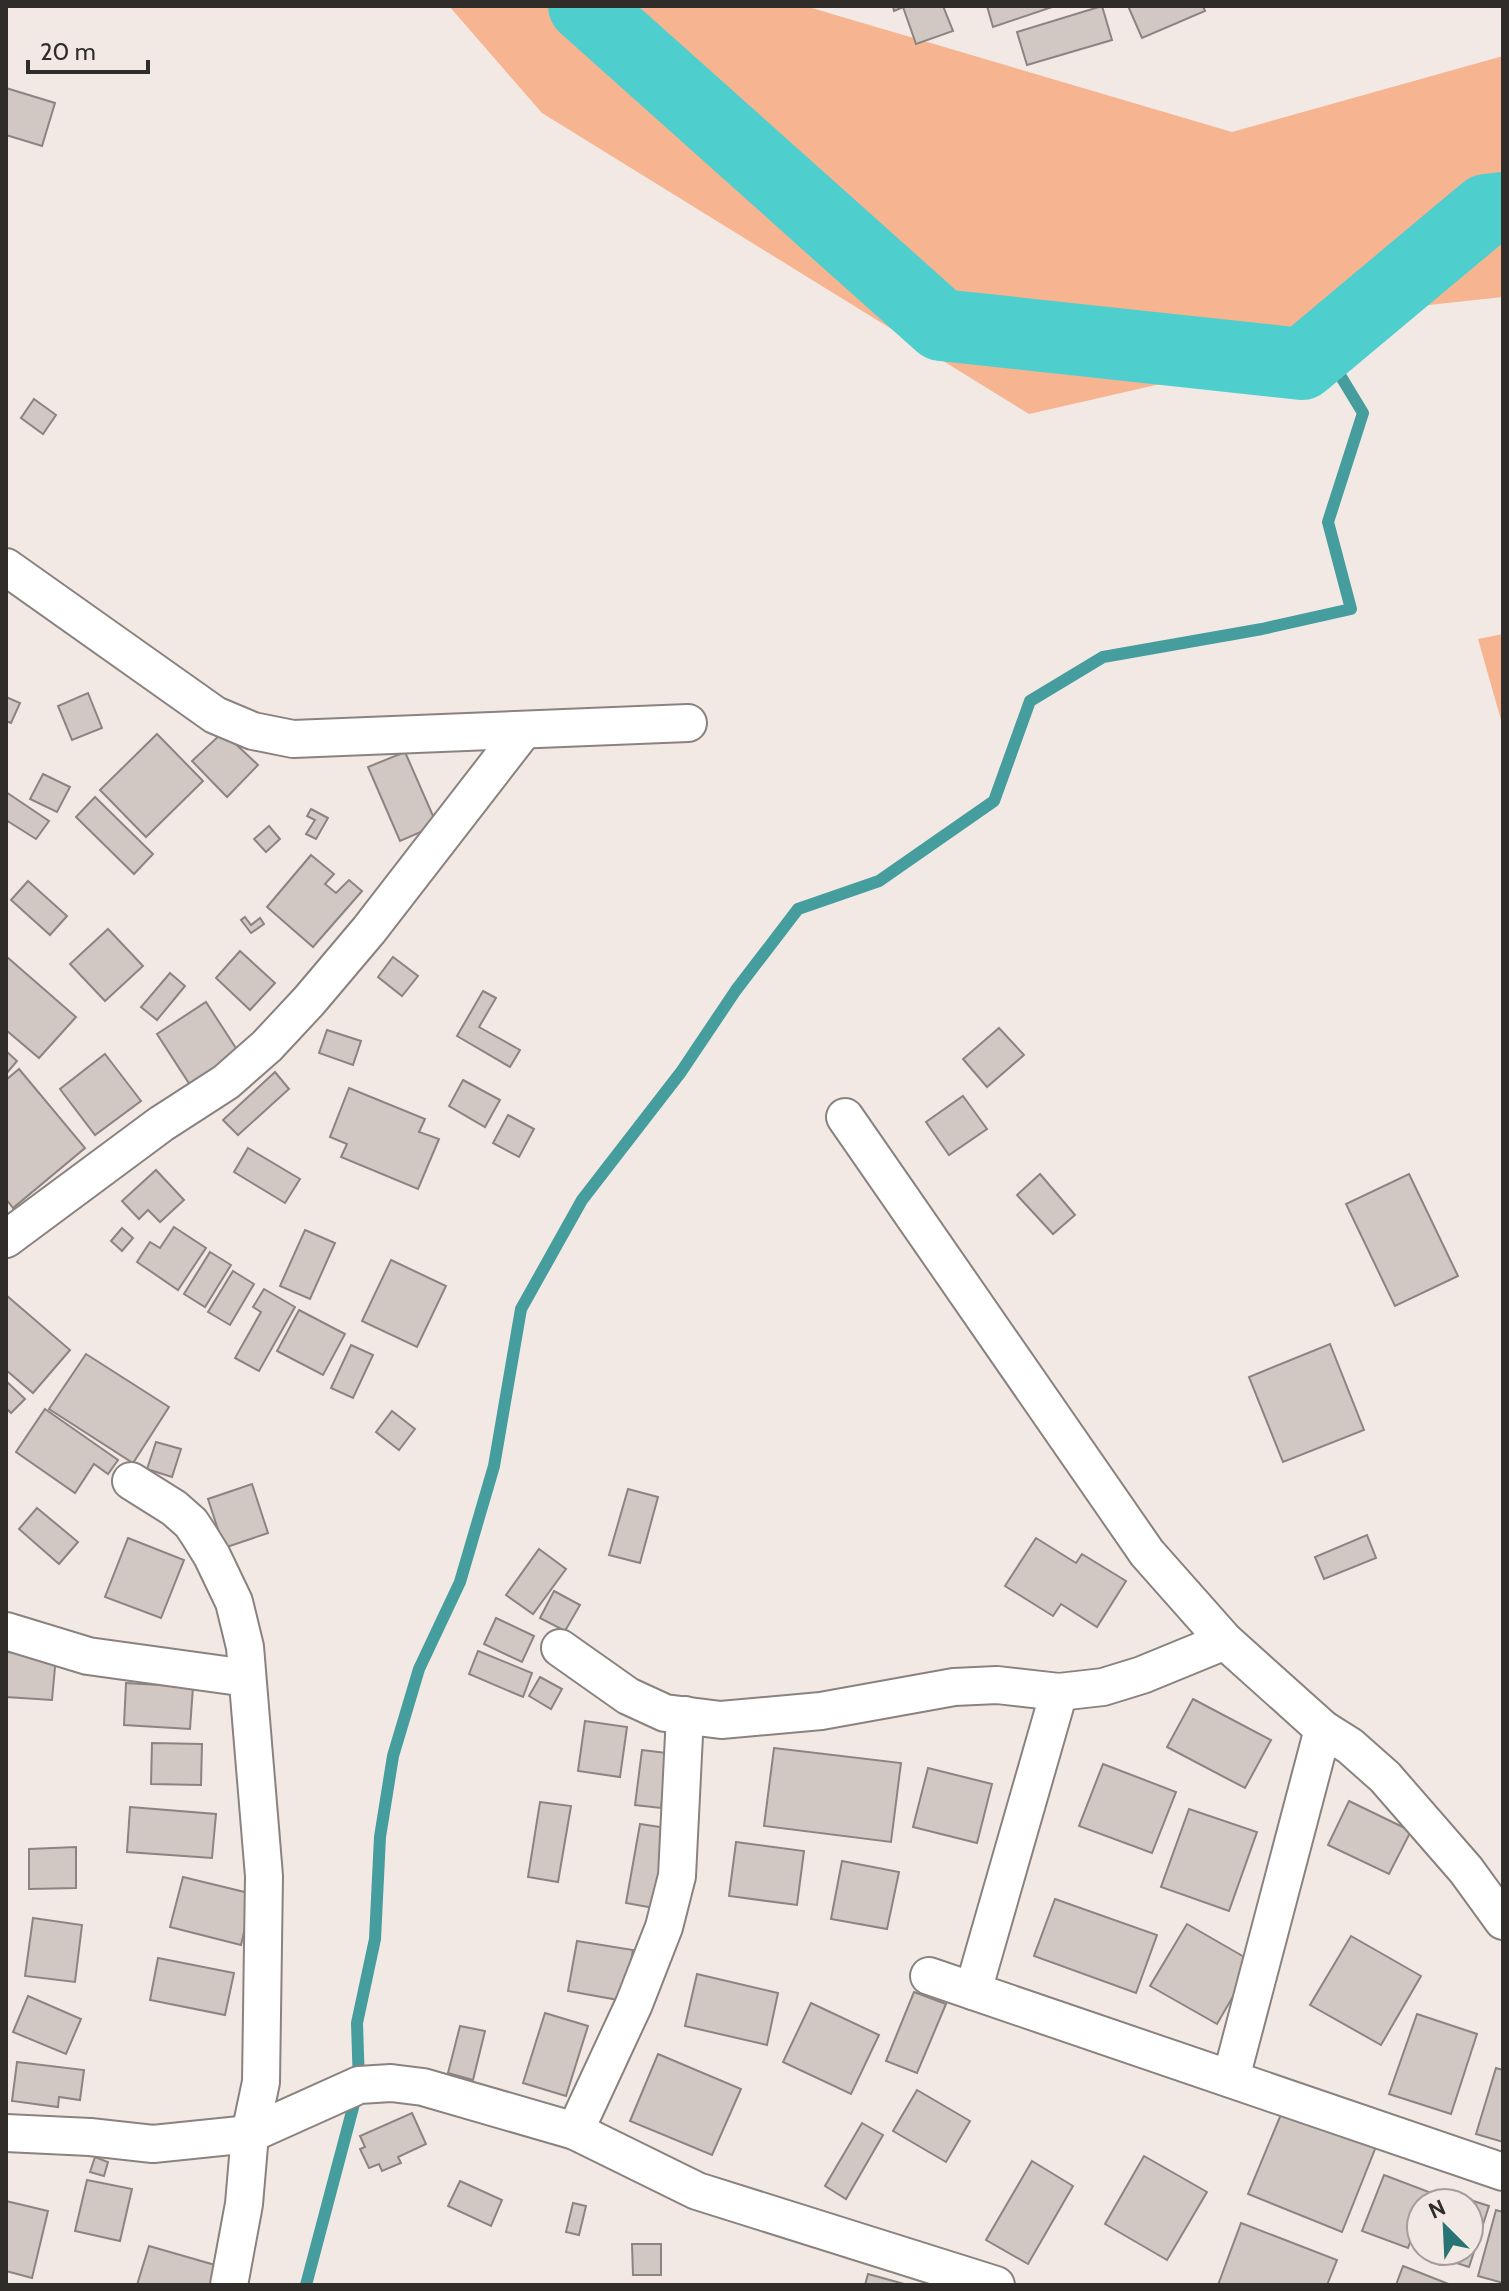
<svg xmlns="http://www.w3.org/2000/svg" width="1509" height="2291" font-family="Cabin,sans-serif">
	<style>
		.green { fill: #f7b490 }
		.lines { fill: none; stroke-linecap: round; stroke-linejoin: round }
		.stream { stroke: #459d9d; stroke-width: 12 }
		.river { stroke: #4fcece; stroke-width: 72 }
		.building { fill: #d1c8c4; stroke: #8c8480; stroke-width: 2 }
		.street-casing { stroke: #8a827e; stroke-width: 40 }
		.street { stroke: #fff; stroke-width: 36 }
	</style>
	<rect width="100%" height="100%" fill="#f2e9e5"/>
	<!-- green -->
	<g class="green">
		<path d="M449,6H805L1232,132L1503,56V297L1373,311L1323,347L1029,414L542,113Z"/>
		<path d="M1503,634V727L1478,639Z"/>
	</g>
	<g class="lines">
		<!-- stream -->
		<path class="stream" d="M306,2285L359,2085L357,2023L375,1939L380,1837L393,1756L419,1669L460,1582L494,1466L521,1309L582,1200L681,1072L736,990L798,909L879,881L994,801L1030,701L1103,657L1262,629L1351,609L1328,522L1363,413L1323,347"/>
		<!-- river -->
		<path class="river" d="M584,6L941,325L1302,364L1486,210L1503,208"/>
	</g>
	<!-- building -->
	<g class="building">
		<path d="M893,6H943L953,31L916,44L903,7L894,11Z"/>
		<path d="M987,6H1055L993,27Z"/>
		<path d="M1102,6L1112,40L1027,65L1017,32Z"/>
		<path d="M1128,6H1203L1205,11L1142,38Z"/>
		<path d="M6,88L55,103L42,146L6,135Z"/>
		<path d="M34,399L56,415L43,434L21,418Z"/>
		<path d="M88,693L102,728L72,740L58,706Z"/>
		<path d="M6,697L20,703L11,723L6,721Z"/>
		<path d="M223,732L258,765L227,797L192,761Z"/>
		<path d="M157,734L203,781L146,837L100,790Z"/>
		<path d="M405,752L437,825L400,841L368,767Z"/>
		<path d="M43,774L70,787L57,812L30,799Z"/>
		<path d="M6,792L49,821L36,839L6,820Z"/>
		<path d="M95,797L153,854L134,874L76,817Z"/>
		<path d="M311,809L328,818L316,839L306,834L315,820L307,816Z"/>
		<path d="M269,826L280,839L266,852L254,839Z"/>
		<path d="M311,855L334,874L325,884L336,893L349,880L362,891L313,947L267,907Z"/>
		<path d="M28,881L67,916L50,935L11,900Z"/>
		<path d="M245,917L251,925L260,918L264,924L251,933L241,920Z"/>
		<path d="M108,929L143,966L105,1001L70,964Z"/>
		<path d="M240,951L275,983L250,1010L216,978Z"/>
		<path d="M7,957L76,1017L39,1058L6,1030Z"/>
		<path d="M393,957L418,976L402,996L378,977Z"/>
		<path d="M170,973L185,986L157,1020L141,1007Z"/>
		<path d="M483,991L496,998L479,1027L520,1050L510,1067L457,1036Z"/>
		<path d="M206,1002L243,1059L194,1091L157,1034Z"/>
		<path d="M999,1028L1024,1055L987,1087L963,1059Z"/>
		<path d="M327,1030L361,1041L353,1065L319,1053Z"/>
		<path d="M6,1051L17,1061L6,1074Z"/>
		<path d="M105,1054L141,1101L95,1135L60,1089Z"/>
		<path d="M19,1069L85,1148L13,1208L6,1199V1080Z"/>
		<path d="M275,1072L289,1089L238,1135L223,1120Z"/>
		<path d="M463,1080L500,1100L485,1127L449,1106Z"/>
		<path d="M349,1088L425,1119L419,1132L439,1139L418,1189L341,1157L347,1144L330,1137Z"/>
		<path d="M963,1096L987,1129L949,1155L926,1122Z"/>
		<path d="M508,1115L534,1129L519,1157L493,1143Z"/>
		<path d="M248,1148L300,1179L285,1203L234,1172Z"/>
		<path d="M156,1170L184,1200L160,1222L148,1210L139,1219L122,1201Z"/>
		<path d="M1040,1174L1075,1215L1053,1234L1017,1195Z"/>
		<path d="M1409,1174L1458,1276L1395,1306L1346,1204Z"/>
		<path d="M174,1227L206,1248L178,1290L137,1262L150,1242L160,1248Z"/>
		<path d="M122,1228L133,1238L122,1251L111,1241Z"/>
		<path d="M305,1230L335,1243L310,1299L280,1286Z"/>
		<path d="M210,1252L231,1265L205,1307L184,1294Z"/>
		<path d="M391,1260L446,1286L417,1347L362,1321Z"/>
		<path d="M233,1271L254,1284L230,1325L208,1312Z"/>
		<path d="M264,1289L295,1307L259,1371L235,1358L261,1312L253,1307Z"/>
		<path d="M6,1295L70,1350L33,1393L6,1370Z"/>
		<path d="M299,1310L345,1334L323,1375L277,1351Z"/>
		<path d="M1330,1344L1364,1430L1283,1462L1249,1377Z"/>
		<path d="M351,1345L373,1355L353,1398L331,1388Z"/>
		<path d="M86,1354L169,1407L133,1463L49,1409Z"/>
		<path d="M6,1381L25,1399L11,1413L6,1408Z"/>
		<path d="M45,1409L118,1460L108,1474L94,1464L75,1493L16,1452Z"/>
		<path d="M392,1411L415,1429L399,1450L376,1432Z"/>
		<path d="M156,1442L181,1449L172,1477L147,1469Z"/>
		<path d="M252,1484L268,1533L224,1548L208,1499Z"/>
		<path d="M628,1489L658,1497L640,1563L609,1555Z"/>
		<path d="M37,1508L78,1542L59,1564L19,1529Z"/>
		<path d="M1367,1535L1376,1558L1324,1579L1315,1557Z"/>
		<path d="M128,1538L184,1560L161,1618L105,1597Z"/>
		<path d="M1036,1538L1076,1563L1082,1554L1126,1581L1097,1627L1061,1604L1053,1616L1005,1586Z"/>
		<path d="M539,1549L566,1569L533,1614L506,1595Z"/>
		<path d="M554,1591L580,1605L565,1631L540,1618Z"/>
		<path d="M496,1618L534,1636L522,1662L484,1644Z"/>
		<path d="M478,1651L532,1673L523,1697L469,1674Z"/>
		<path d="M6,1652L56,1656L52,1700L6,1697Z"/>
		<path d="M540,1677L562,1689L551,1709L529,1696Z"/>
		<path d="M126,1683L193,1687L190,1729L124,1725Z"/>
		<path d="M1193,1699L1271,1740L1245,1788L1167,1747Z"/>
		<path d="M585,1721L627,1727L620,1777L578,1771Z"/>
		<path d="M152,1743L202,1744L201,1785L151,1784Z"/>
		<path d="M774,1748L901,1763L891,1842L764,1826Z"/>
		<path d="M642,1750L667,1753L661,1808L635,1805Z"/>
		<path d="M1103,1764L1176,1792L1152,1853L1079,1826Z"/>
		<path d="M928,1768L992,1784L977,1843L913,1827Z"/>
		<path d="M1349,1801L1411,1831L1389,1874L1328,1845Z"/>
		<path d="M540,1802L571,1806L558,1882L528,1877Z"/>
		<path d="M130,1807L216,1814L212,1858L127,1852Z"/>
		<path d="M1189,1809L1257,1832L1229,1911L1161,1887Z"/>
		<path d="M640,1824L667,1828L654,1908L626,1903Z"/>
		<path d="M736,1842L804,1851L797,1905L729,1896Z"/>
		<path d="M76,1847V1888L29,1889V1849Z"/>
		<path d="M842,1861L899,1872L887,1929L831,1919Z"/>
		<path d="M183,1877L253,1894L241,1945L170,1927Z"/>
		<path d="M1055,1899L1157,1935L1136,1993L1034,1956Z"/>
		<path d="M33,1918L82,1925L75,1982L25,1976Z"/>
		<path d="M1187,1924L1253,1962L1217,2024L1150,1986Z"/>
		<path d="M1351,1936L1421,1976L1381,2045L1310,2005Z"/>
		<path d="M577,1941L633,1950L624,2001L568,1991Z"/>
		<path d="M158,1958L234,1973L225,2015L150,2000Z"/>
		<path d="M697,1974L778,1993L767,2045L685,2026Z"/>
		<path d="M914,1992L946,2004L917,2073L886,2061Z"/>
		<path d="M28,1996L81,2019L66,2054L13,2032Z"/>
		<path d="M811,2003L879,2035L851,2094L783,2062Z"/>
		<path d="M545,2013L588,2026L566,2096L523,2083Z"/>
		<path d="M1417,2014L1477,2034L1451,2114L1389,2094Z"/>
		<path d="M460,2026L485,2031L473,2080L448,2073Z"/>
		<path d="M658,2054L741,2089L712,2155L630,2121Z"/>
		<path d="M17,2062L84,2070L80,2100L59,2097L58,2107L12,2101Z"/>
		<path d="M1496,2068L1503,2070V2142L1476,2134Z"/>
		<path d="M917,2090L970,2121L946,2162L893,2131Z"/>
		<path d="M1284,2107L1377,2144L1342,2232L1248,2194Z"/>
		<path d="M412,2113L426,2144L398,2157L401,2163L382,2171L379,2164L369,2168L360,2149L365,2147L360,2136Z"/>
		<path d="M862,2123L883,2135L846,2199L825,2186Z"/>
		<path d="M1144,2156L1207,2192L1167,2260L1105,2224Z"/>
		<path d="M95,2157L108,2162L104,2176L90,2172Z"/>
		<path d="M1032,2161L1073,2186L1028,2264L986,2240Z"/>
		<path d="M1384,2175L1429,2192L1425,2203H1421V2213L1408,2248L1362,2231Z"/>
		<path d="M87,2180L132,2189L120,2241L75,2231Z"/>
		<path d="M460,2181L502,2200L491,2226L448,2206Z"/>
		<path d="M1439,2190L1489,2206L1469,2267L1419,2251L1421,2246V2251H1469V2203H1435Z"/>
		<path d="M6,2201L48,2211L32,2278L6,2271Z"/>
		<path d="M573,2203L586,2206L579,2235L566,2232Z"/>
		<path d="M1496,2210L1503,2212V2283L1478,2276Z"/>
		<path d="M1241,2223L1337,2260L1327,2285H1218Z"/>
		<path d="M632,2244H661V2275H633Z"/>
		<path d="M149,2246L222,2267L216,2285H137Z"/>
		<path d="M1403,2266L1451,2285H1396Z"/>
		<path d="M868,2274L908,2285H865Z"/>
	</g>
	<g class="lines">
		<defs>
			<g id="street">
				<path d="M6,567L215,715L253,731L293,739L688,723"/>
				<path d="M845,1117L1147,1553L1225,1641L1323,1729L1350,1746L1385,1777L1466,1870L1503,1921"/>
				<path d="M6,1239L161,1124L226,1082L267,1046L309,1001L369,930L523,731"/>
				<path d="M131,1481L174,1508L191,1523L199,1535L212,1556L234,1602L245,1647L264,1876L261,2082L250,2134L244,2204L229,2285"/>
				<path d="M6,1631L88,1656L247,1678"/>
				<path d="M560,1648L628,1696L665,1713L721,1720L821,1711L954,1687L997,1685L1059,1692L1103,1687L1142,1675L1225,1641"/>
				<path d="M929,1976L1503,2172"/>
				<path d="M973,1991L1059,1692"/>
				<path d="M1231,2078L1323,1729"/>
				<path d="M575,2131L634,2004L664,1927L677,1876L685,1715"/>
				<path d="M6,2133L90,2137L153,2144L250,2134L359,2085L391,2083L423,2087L575,2131L697,2191L996,2285"/>
			</g>
		</defs>
		<!-- street casing -->
		<use href="#street" class="street-casing"/>
		<!-- street -->
		<use href="#street" class="street"/>
	</g>
	<!-- border -->
	<rect width="1509" height="2291" fill="none" stroke="#2f2c2a" stroke-width="16"/>
	<!-- north arrow -->
	<g transform="translate(1445 2227) rotate(336)"><circle r="38" fill="#f2e9e5" stroke="#a49d9a" stroke-width="2"/>
	<path d="M0-6L14 30L0 20L-14 30Z" fill="#287373"/>
	<text y="-12" font-size="22" font-weight="bold" text-anchor="middle" fill="#2f2c2a">N</text>
	</g>
	<!-- scale -->
	<path d="M28 60v12h120v-12" fill="none" stroke="#2f2c2a" stroke-width="4"/>
	<text x="40" y="60" font-size="24" fill="#2f2c2a" stroke="#f2e9e5" stroke-width="6" paint-order="stroke">20 m</text>
</svg>
